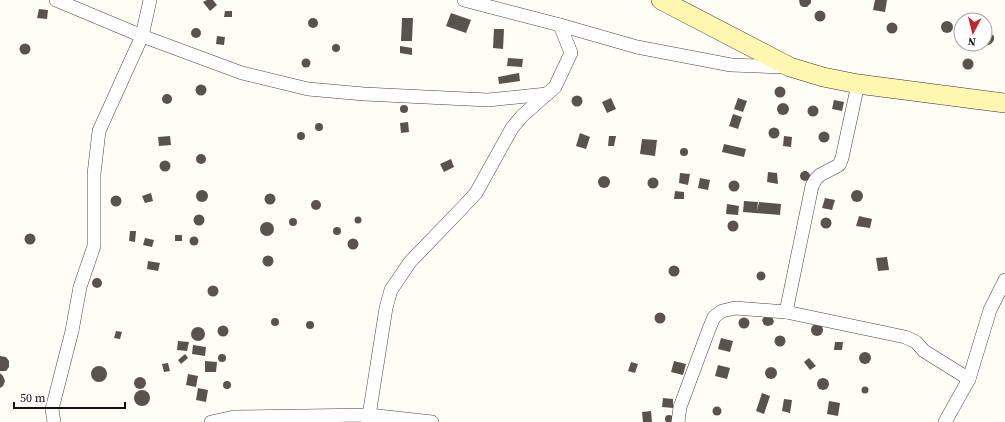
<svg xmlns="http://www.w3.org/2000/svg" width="1005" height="422" font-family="'Source Serif 4',serif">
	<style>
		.building { fill: #5a524d }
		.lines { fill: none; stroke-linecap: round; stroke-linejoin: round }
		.street-casing { stroke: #444; stroke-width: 14 }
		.secondary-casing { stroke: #333; stroke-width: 20 }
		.street { stroke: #fff; stroke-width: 13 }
		.secondary { stroke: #fff6b0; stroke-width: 19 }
	</style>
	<rect width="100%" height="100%" fill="#fffdf5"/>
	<!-- building -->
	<g class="building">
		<path d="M207,0H213L217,5L210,11L203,2Z"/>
		<path d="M799,0H811V3L807,7H803L800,5Z"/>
		<path d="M875,0H887L885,12L873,10Z"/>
		<path d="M39,9L48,10L47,19L37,18Z"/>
		<circle cx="820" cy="16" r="5.5"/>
		<path d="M225,11H232V17H224Z"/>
		<path d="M451,13L471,20L466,33L446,26Z"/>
		<path d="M402,18H413L412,41H401Z"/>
		<circle cx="313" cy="23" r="5"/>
		<circle cx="947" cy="27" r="6"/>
		<circle cx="892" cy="28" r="5.5"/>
		<circle cx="196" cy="33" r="5"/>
		<path d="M494,29H504L503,49L493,48Z"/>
		<path d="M987,33L991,34L994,36V40L992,43L989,45L985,44V34Z"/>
		<path d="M217,36L225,37L224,45L216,44Z"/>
		<circle cx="25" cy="49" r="5.5"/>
		<circle cx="336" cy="48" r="4"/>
		<path d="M400,46L412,48V55L400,53Z"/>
		<path d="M508,58L523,59L522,67L507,66Z"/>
		<circle cx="306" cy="63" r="4.5"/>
		<circle cx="968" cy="64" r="5.5"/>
		<path d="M519,73L520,81L499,84L498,77Z"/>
		<circle cx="201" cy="90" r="5.5"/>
		<circle cx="780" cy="92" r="5.5"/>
		<circle cx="167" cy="99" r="5"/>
		<circle cx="577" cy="101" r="5.5"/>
		<path d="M611,98L616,109L607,113L602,102Z"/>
		<path d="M738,98L747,101L743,112L734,109Z"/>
		<path d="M834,100L844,102L842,111L832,109Z"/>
		<circle cx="783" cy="109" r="6"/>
		<circle cx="404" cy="109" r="4"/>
		<circle cx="813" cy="111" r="5.5"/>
		<path d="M733,114L742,117L738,129L729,126Z"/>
		<path d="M408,122L409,132L401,133L400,123Z"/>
		<circle cx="319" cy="127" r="4"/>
		<circle cx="774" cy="133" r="5.5"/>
		<circle cx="824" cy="137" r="5.5"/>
		<circle cx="301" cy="136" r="4"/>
		<path d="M580,133L590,137L586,149L576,146Z"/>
		<path d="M170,136L171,145L159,146L158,137Z"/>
		<path d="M609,136H616L614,146H608Z"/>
		<path d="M784,136L792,137L791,147L783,146Z"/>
		<path d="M642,139L657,140L655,156L640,154Z"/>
		<path d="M724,144L746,149L744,157L722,152Z"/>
		<circle cx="684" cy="152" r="4"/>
		<circle cx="201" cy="159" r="5"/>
		<path d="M451,159L454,167L444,172L440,164Z"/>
		<circle cx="165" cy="166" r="5.5"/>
		<circle cx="805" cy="176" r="5"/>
		<path d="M768,172L777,173L778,184L767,182Z"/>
		<path d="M680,173L690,174L688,185L679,183Z"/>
		<circle cx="604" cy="182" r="6"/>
		<circle cx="653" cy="183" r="5.5"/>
		<path d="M700,178L710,180L708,190L698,188Z"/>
		<circle cx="734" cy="186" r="5.5"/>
		<circle cx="857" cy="196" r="6"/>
		<circle cx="202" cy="196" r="6"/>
		<path d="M675,191L684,192V199H674Z"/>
		<path d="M151,193L153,201L145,203L142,196Z"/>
		<circle cx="270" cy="199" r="5.5"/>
		<circle cx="116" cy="201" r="5.5"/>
		<path d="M825,198L835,200L832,210L822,208Z"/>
		<circle cx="316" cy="205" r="5"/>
		<path d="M744,201L758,202L757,211L759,202L781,204L780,215L743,212Z"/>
		<path d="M727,204L739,206L738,215L726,214Z"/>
		<circle cx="199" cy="220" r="5.5"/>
		<path d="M859,216L872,219L870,228L856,226Z"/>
		<circle cx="358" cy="220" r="3.5"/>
		<circle cx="826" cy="223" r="5.5"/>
		<circle cx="293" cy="222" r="4"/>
		<circle cx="733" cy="226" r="5.5"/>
		<circle cx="267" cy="229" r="7"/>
		<circle cx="337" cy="231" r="4"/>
		<path d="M130,231H136L135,242L129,241Z"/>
		<circle cx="30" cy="239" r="5.5"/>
		<rect x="175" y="235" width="7" height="6"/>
		<circle cx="194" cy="241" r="4.5"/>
		<path d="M145,238L154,240L152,247L143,245Z"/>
		<circle cx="353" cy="244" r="5.5"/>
		<circle cx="268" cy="261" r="5.5"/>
		<path d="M887,257L889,270L878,271L876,258Z"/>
		<path d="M148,261L160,263L158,271L147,269Z"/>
		<circle cx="674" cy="271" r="5.5"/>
		<circle cx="761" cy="276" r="4.5"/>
		<circle cx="97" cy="283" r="5"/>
		<circle cx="213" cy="291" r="5.5"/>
		<circle cx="660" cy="318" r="5.5"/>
		<path d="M772,316L774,322L772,325L768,326L764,325L762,320L764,317Z"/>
		<circle cx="744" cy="323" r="5.5"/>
		<circle cx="275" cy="322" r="4"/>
		<circle cx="310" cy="325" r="4"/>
		<circle cx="817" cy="330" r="6"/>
		<circle cx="223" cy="331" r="5.5"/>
		<circle cx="198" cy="334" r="7"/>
		<path d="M116,331L122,332L120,339L114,338Z"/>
		<circle cx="780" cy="341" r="5.5"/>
		<path d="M721,338L733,341L730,352L718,349Z"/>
		<path d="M178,341L189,342L187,351L177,350Z"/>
		<path d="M835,342H843L842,350H834Z"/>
		<path d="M193,345L206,347L205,356L192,354Z"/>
		<circle cx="865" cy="358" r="6"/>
		<circle cx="222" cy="358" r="4"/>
		<path d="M185,354L188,358L181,364L178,360Z"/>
		<path d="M0,356L6,357L9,361V367L6,371H0Z"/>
		<path d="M809,358L816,366L810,370L804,362Z"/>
		<path d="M205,361L217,362L216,372H205Z"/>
		<path d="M674,361L686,364L683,375L671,372Z"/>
		<path d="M631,362L638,364L635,373L628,371Z"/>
		<path d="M168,363L170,371L164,372L162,364Z"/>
		<path d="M718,365L730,368L727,379L715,376Z"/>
		<circle cx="99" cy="374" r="8"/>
		<circle cx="771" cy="373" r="6"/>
		<path d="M0,373L3,376L5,381L3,386L0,388Z"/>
		<path d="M188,374L198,376L196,387L186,385Z"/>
		<circle cx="140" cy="383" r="6"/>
		<circle cx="823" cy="384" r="6"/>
		<circle cx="227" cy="385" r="4"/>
		<circle cx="865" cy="390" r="3.5"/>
		<path d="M198,388L208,390L206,402L196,400Z"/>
		<circle cx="142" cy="398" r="8"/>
		<path d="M762,393L770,396L764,414L756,411Z"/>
		<path d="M663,398L673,399V408L662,407Z"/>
		<path d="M784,399L792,400L790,413L782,411Z"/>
		<path d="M829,401L840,403L838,416L827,414Z"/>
		<circle cx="717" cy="411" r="4.5"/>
		<path d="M651,411L652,422H643L642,412Z"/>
		<circle cx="669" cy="419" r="4"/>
	</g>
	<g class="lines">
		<defs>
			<g id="street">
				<path d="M56,0L142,36L242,73L308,89L364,94L488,100L547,94"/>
				<path d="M464,0L560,25L637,47L731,65L784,67"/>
				<path d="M786,312L812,186L816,179L820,175L839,165L842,158L858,84"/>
				<path d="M54,422L52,409L72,331L80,287L94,246V174L99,131L142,36L150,0"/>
				<path d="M211,422L234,417L369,415L432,422"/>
				<path d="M368,422L386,308L391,290L410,262L463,207L476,193L512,128L522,116L555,87L571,53L560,25"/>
				<path d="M678,422L680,407L683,399L709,329L714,317L722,311L735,308L786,312L905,337L916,342L924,351L969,379"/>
				<path d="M945,422L969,379L990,310L1005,280"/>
			</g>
			<path id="secondary" d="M661,0L790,67L823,77L858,84L1005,103"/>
		</defs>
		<!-- street casing -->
		<use href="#street" class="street-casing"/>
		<!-- secondary casing -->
		<use href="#secondary" class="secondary-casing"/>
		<!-- street -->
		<use href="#street" class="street"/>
		<!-- secondary -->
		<use href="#secondary" class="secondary"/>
	</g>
	<!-- north arrow -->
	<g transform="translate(973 32) rotate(187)"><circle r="19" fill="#ffffff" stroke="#a0a0a0"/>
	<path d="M0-3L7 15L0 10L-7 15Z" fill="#c4262e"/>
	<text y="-6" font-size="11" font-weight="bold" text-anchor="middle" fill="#111111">N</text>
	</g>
	<!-- scale -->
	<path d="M14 402v6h111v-6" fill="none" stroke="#111111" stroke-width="2"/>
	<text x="20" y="402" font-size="12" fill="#111111" stroke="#ffffff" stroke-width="3" paint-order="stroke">50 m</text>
</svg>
